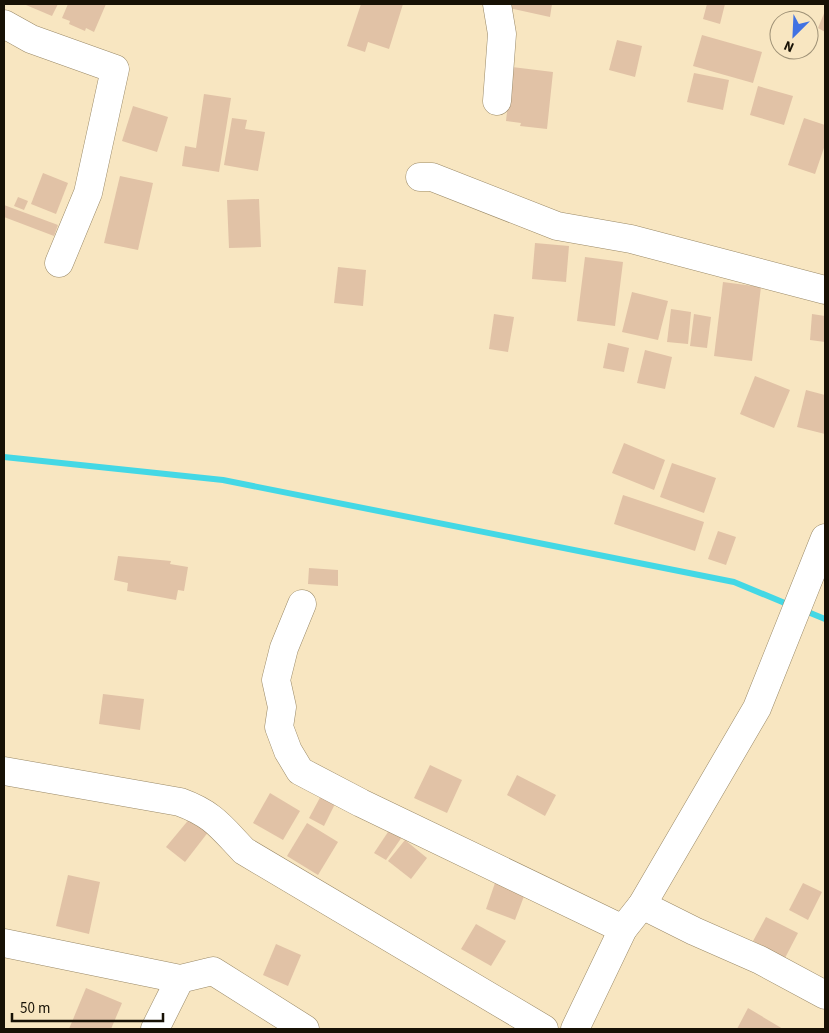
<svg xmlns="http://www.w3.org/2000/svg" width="829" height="1033" font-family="'Source Sans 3',sans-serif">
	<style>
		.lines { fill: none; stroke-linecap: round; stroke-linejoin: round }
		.stream { stroke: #44d8e5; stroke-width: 6 }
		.building { fill: #e1c2a6 }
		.minor-casing { stroke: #9a8967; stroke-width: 29 }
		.minor { stroke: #fff; stroke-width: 28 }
	</style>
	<rect width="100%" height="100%" fill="#f8e6c1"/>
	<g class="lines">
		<!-- stream -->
		<g class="stream">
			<path d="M4,457L223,480L734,582L792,606"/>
			<path d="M803,610L825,619"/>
		</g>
	</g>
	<!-- building -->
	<g class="building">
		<path d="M27,4H58L52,16L26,5Z"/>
		<path d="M68,4H106L94,32L86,28L85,31L69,24L70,21L62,18Z"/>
		<path d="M361,4H403L389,49L368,42L365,52L347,46Z"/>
		<path d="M510,4H552L550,17L509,8Z"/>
		<path d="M707,4H725L720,24L703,19Z"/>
		<path d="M825,11V32L818,28Z"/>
		<path d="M702,35L762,52L753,83L693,66Z"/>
		<path d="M617,40L642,46L635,77L609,70Z"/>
		<path d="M512,67L553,72L547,129L520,126L521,123L506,121Z"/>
		<path d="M694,73L729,80L723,110L687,102Z"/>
		<path d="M758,86L793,96L784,125L750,115Z"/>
		<path d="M204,94L231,98L219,172L182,166L185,146L196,148Z"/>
		<path d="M133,106L168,117L157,152L122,141Z"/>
		<path d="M232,118L247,120L245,129L265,132L258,171L224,165Z"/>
		<path d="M804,118L825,125V145L815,174L788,165Z"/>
		<path d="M43,173L68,183L56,214L31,204Z"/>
		<path d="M120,176L153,183L138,250L104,243Z"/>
		<path d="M18,197L28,201L24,210L14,206Z"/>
		<path d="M259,199L261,247L229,248L227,200Z"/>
		<path d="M4,205L58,225L54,236L4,217Z"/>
		<path d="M535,243L569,246L566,282L532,279Z"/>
		<path d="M585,257L623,262L615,326L577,321Z"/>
		<path d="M338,267L366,270L363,306L334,303Z"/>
		<path d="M723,282L761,287L752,361L714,356Z"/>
		<path d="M632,292L668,301L658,340L622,332Z"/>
		<path d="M671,309L691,312L688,344L667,342Z"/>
		<path d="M494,314L514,317L508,352L489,349Z"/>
		<path d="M694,314L711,317L707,348L690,346Z"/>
		<path d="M812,314L825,316V342L810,340Z"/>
		<path d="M608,343L629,348L624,372L603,368Z"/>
		<path d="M645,350L672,357L665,389L637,383Z"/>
		<path d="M755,376L790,390L774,428L740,414Z"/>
		<path d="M806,390L825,395V434L797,427Z"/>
		<path d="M624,443L665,460L654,490L612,473Z"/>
		<path d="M672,463L716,478L704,513L660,497Z"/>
		<path d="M623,495L704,522L695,551L614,524Z"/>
		<path d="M718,531L736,537L726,565L708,559Z"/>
		<path d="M118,556L171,561L170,564L188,567L184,591L178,590L176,600L127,591L128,583L114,580Z"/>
		<path d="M309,568L338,570V586L308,584Z"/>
		<path d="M103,694L144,699L140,730L99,724Z"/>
		<path d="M430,765L462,780L447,813L414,798Z"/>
		<path d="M517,775L556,795L545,816L507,795Z"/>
		<path d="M323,792L337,800L324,826L309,818Z"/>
		<path d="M270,793L300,811L283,840L253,823Z"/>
		<path d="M191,817L209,831L185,862L166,847Z"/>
		<path d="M307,823L338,842L318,875L287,856Z"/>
		<path d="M390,829L402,837L386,860L374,853Z"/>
		<path d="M405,840L427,858L411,879L388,861Z"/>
		<path d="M68,875L100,882L89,934L56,926Z"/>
		<path d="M496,880L526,891L515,920L486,909Z"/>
		<path d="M803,883L822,892L808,920L789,910Z"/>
		<path d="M766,917L798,933L785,958L753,941Z"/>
		<path d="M476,924L506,941L491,966L461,949Z"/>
		<path d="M276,944L301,955L288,986L263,975Z"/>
		<path d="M86,988L122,1003L111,1029H69Z"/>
		<path d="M748,1008L783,1029H737Z"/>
	</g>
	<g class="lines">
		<defs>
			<g id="minor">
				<path d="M497,4L502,34L497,101"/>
				<path d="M4,24L31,39L115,69L88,193L59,263"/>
				<path d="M420,177H432L557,226L631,239L825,290"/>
				<path d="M302,604L284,648L276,680L282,707L279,727L288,751L300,771L361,803L623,929"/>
				<path d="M4,771L180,802C213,814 221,827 244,851L544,1029"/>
				<path d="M642,905L694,931L760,960L825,995"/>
				<path d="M4,943L180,979L213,971L305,1029"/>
				<path d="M155,1029L180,979"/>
				<path d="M575,1029L623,929L642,905L757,708L825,538"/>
			</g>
		</defs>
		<!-- minor casing -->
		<use href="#minor" class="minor-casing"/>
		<!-- minor -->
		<use href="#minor" class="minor"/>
	</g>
	<!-- border -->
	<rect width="829" height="1033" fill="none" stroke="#171105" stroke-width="10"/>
	<!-- north arrow -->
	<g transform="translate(794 35) rotate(204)"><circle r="24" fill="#f8e6c1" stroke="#9e9176"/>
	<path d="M0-4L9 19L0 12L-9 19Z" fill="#4172e2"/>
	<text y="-8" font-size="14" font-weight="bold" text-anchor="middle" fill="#171105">N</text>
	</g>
	<!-- scale -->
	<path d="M12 1013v8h151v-8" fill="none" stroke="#171105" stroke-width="2.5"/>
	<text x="20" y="1013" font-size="15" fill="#171105" stroke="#f8e6c1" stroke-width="4" paint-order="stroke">50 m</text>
</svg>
